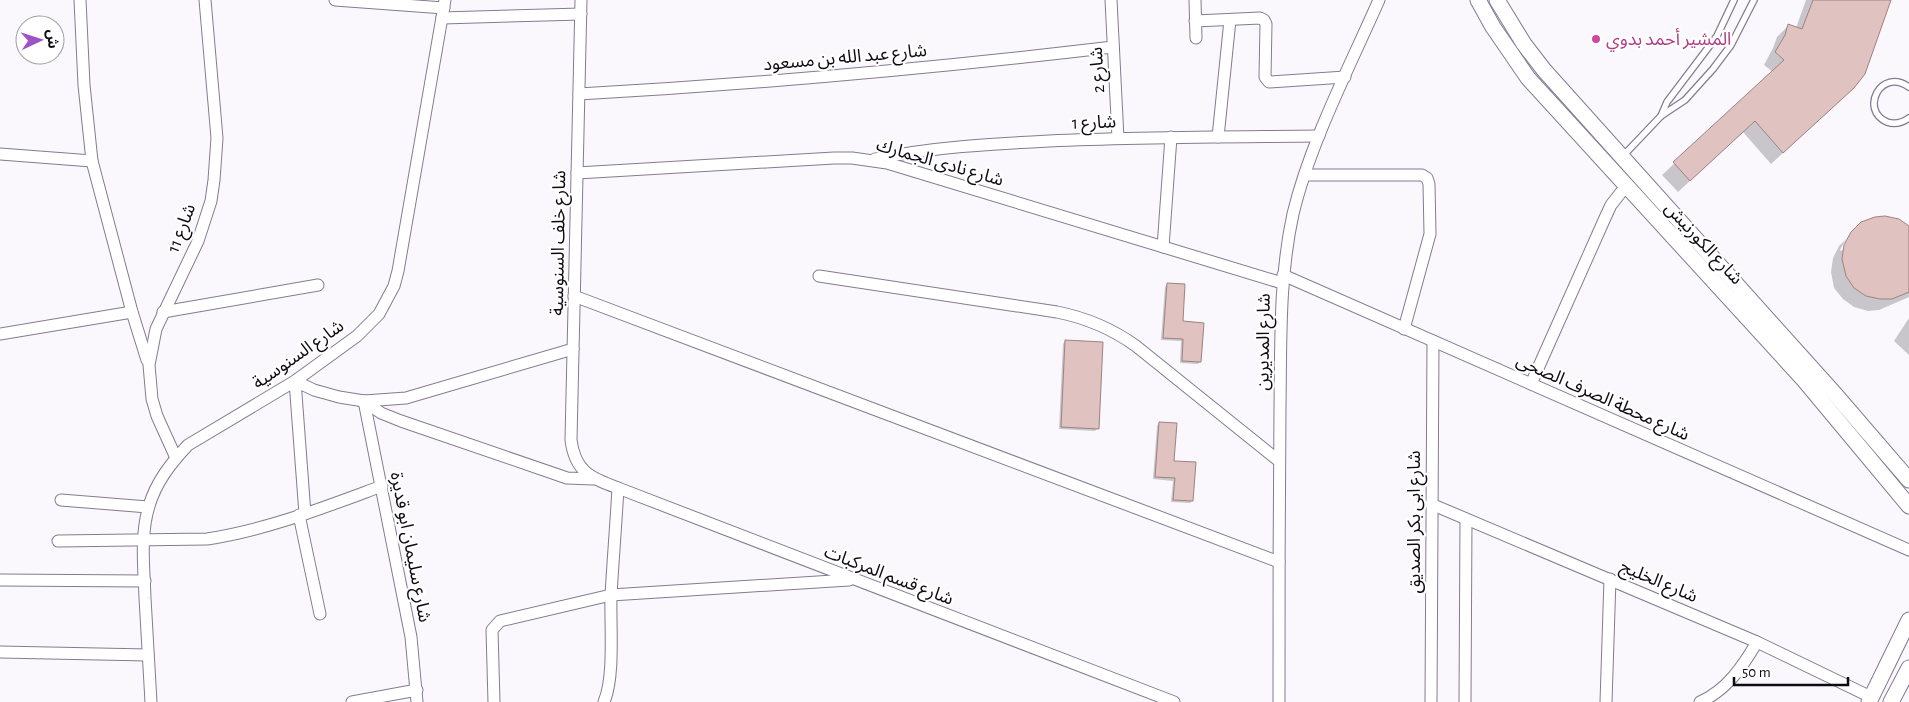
<svg xmlns="http://www.w3.org/2000/svg" width="1909" height="702" font-family="'Alegreya Sans','Noto Sans Arabic',sans-serif">
	<style>
		.shadow { fill: #0003 }
		.building { fill: #e0c2c0; stroke: #9e8280 }
		.lines { fill: none; stroke-linecap: round; stroke-linejoin: round }
		.service-casing { stroke: #847b91; stroke-width: 8 }
		.minor-casing { stroke: #847b91; stroke-width: 13 }
		.tertiary-casing { stroke: #847b91; stroke-width: 17 }
		.service { stroke: #fff; stroke-width: 5.5 }
		.minor { stroke: #fff; stroke-width: 11 }
		.tertiary { stroke: #fff; stroke-width: 15 }
		.hotel-dot { fill: #d1479c; stroke: #fff; stroke-width: 2 }
		.labels { text-anchor: middle; stroke-width: 4.5; stroke-linejoin: round; paint-order: stroke }
		.hotel-label { font-size: 18px; fill: #b23c85; stroke: #fff; text-anchor: start }
		.street-label { font-size: 18px; fill: #0e0a12; stroke: #fff }
	</style>
	<rect width="100%" height="100%" fill="#faf8fd"/>
	<!-- shadow -->
	<g class="shadow">
		<path d="M1806,0H1890L1841,100L1771,164L1743,132L1678,192L1662,175L1773,72L1764,65L1773,48L1777,37L1789,25L1796,28Z"/>
		<path d="M1909,227V297L1879,310L1868,311L1854,307L1843,299L1834,288L1831,272L1833,258L1839,246L1846,239L1840,250L1842,251L1851,234Z"/>
		<path d="M1167,284L1200,362L1198,364L1180,363L1181,341L1161,340L1165,287Z"/>
		<path d="M1909,318V355L1894,341Z"/>
		<path d="M1065,341L1098,428L1095,431L1059,429L1063,344Z"/>
		<path d="M1159,423L1173,462L1192,501L1190,503L1171,502L1173,481L1153,479L1157,426Z"/>
	</g>
	<!-- building -->
	<g class="building">
		<path d="M1813,0H1891L1865,74L1854,88L1783,153L1755,121L1690,181L1673,162L1784,60L1775,52L1785,35L1788,24L1802,29Z"/>
		<path d="M1885,216L1899,219L1909,226V292L1892,299H1880L1866,296L1854,288L1846,276L1842,259L1844,245L1851,232L1861,222L1875,217Z"/>
		<path d="M1167,283L1185,284L1183,321L1204,323L1201,362L1182,361L1183,339L1163,338Z"/>
		<path d="M1065,340L1103,342L1099,429L1061,427Z"/>
		<path d="M1159,422L1177,423L1174,461L1196,462L1193,501L1173,500L1175,478L1155,477Z"/>
	</g>
	<g class="lines">
		<defs>
			<g id="service">
				<path d="M1909,87C1881,67 1859,110 1887,122C1895,125 1902,123 1909,118"/>
				<path d="M1661,116L1667,102L1717,36L1734,0"/>
				<path d="M1622,157L1661,116L1685,100L1713,69L1731,45L1754,0"/>
			</g>
			<g id="minor">
				<path d="M80,0L84,85L92,161L132,312L147,360"/>
				<path d="M335,0L444,8"/>
				<path d="M581,0L571,440C575,472 591,478 618,488L1174,702"/>
				<path d="M1111,0L1118,138"/>
				<path d="M1195,0L1196,38"/>
				<path d="M442,18L581,14"/>
				<path d="M1195,21L1260,18L1264,20L1266,24L1265,77L1269,82L1345,77"/>
				<path d="M579,94C758,84 935,68 1113,47"/>
				<path d="M1218,137L1230,20"/>
				<path d="M0,154L92,161"/>
				<path d="M875,159C933,147 990,144 1049,141C1139,137 1229,137 1319,136"/>
				<path d="M577,173L834,158H852L887,163L1282,283"/>
				<path d="M1305,175H1422L1427,178L1429,184L1430,234L1404,329"/>
				<path d="M1163,247L1171,137"/>
				<path d="M1283,275L1909,550"/>
				<path d="M819,276L1057,312C1087,318 1111,328 1136,346L1279,461"/>
				<path d="M574,296L1279,562"/>
				<path d="M163,312L318,285"/>
				<path d="M0,334L132,312"/>
				<path d="M1531,384L1605,218L1611,205L1626,186"/>
				<path d="M364,401L411,637L417,702"/>
				<path d="M364,401L381,413L401,421L567,478L593,479"/>
				<path d="M176,458L157,416L152,399L149,365L156,329L198,241L211,201L214,180L217,138L205,0"/>
				<path d="M61,500L148,507"/>
				<path d="M1431,504L1757,642L1871,697"/>
				<path d="M305,514L295,381L314,390L339,397L364,401L406,398L573,349"/>
				<path d="M299,515L320,614"/>
				<path d="M58,541L207,539C267,530 325,507 382,486"/>
				<path d="M0,580L145,581"/>
				<path d="M0,652L148,655"/>
				<path d="M151,702C149,667 147,633 145,598C144,568 140,535 149,506C156,482 171,463 188,445L295,381L357,336L379,314L394,286L398,271L445,0"/>
				<path d="M352,702L417,690"/>
				<path d="M494,702L492,630L500,621L611,595L849,580"/>
				<path d="M604,702C615,676 610,625 611,595C613,560 616,524 618,488"/>
				<path d="M1279,702C1279,604 1279,505 1280,407C1281,342 1279,278 1293,214C1310,143 1349,68 1379,0"/>
				<path d="M1431,702L1433,341"/>
				<path d="M1465,702L1466,519"/>
				<path d="M1606,702L1610,579"/>
				<path d="M1700,702C1727,690 1743,666 1757,642"/>
			</g>
			<g id="tertiary">
				<path d="M1478,0L1493,27L1528,78L1804,380L1909,506"/>
				<path d="M1497,0L1524,44L1544,70L1834,393L1909,480"/>
				<path d="M1869,702L1909,620"/>
				<path d="M1891,702L1909,668"/>
			</g>
		</defs>
		<!-- service casing -->
		<use href="#service" class="service-casing"/>
		<!-- minor casing -->
		<use href="#minor" class="minor-casing"/>
		<!-- tertiary casing -->
		<use href="#tertiary" class="tertiary-casing"/>
		<!-- service -->
		<use href="#service" class="service"/>
		<!-- minor -->
		<use href="#minor" class="minor"/>
		<!-- tertiary -->
		<use href="#tertiary" class="tertiary"/>
	</g>
	<!-- markers -->
	<circle class="hotel-dot" cx="1596" cy="39" r="5"/>
	<g class="labels">
		<!-- hotel labels -->
		<g class="hotel-label">
			<text x="1606" y="45">المشير أحمد بدوي</text>
		</g>
		<!-- street labels -->
		<g class="street-label">
			<text transform="translate(845 57) rotate(-5)" y="6">شارع عبد الله بن مسعود</text>
			<text transform="translate(1097 70) rotate(-93)" y="6">شارع 2</text>
			<text transform="translate(1094 122) rotate(-2)" y="6">شارع 1</text>
			<text transform="translate(940 162) rotate(16)" y="6">شارع نادى الجمارك</text>
			<text transform="translate(181 228) rotate(-69)" y="6">شارع 11</text>
			<text transform="translate(558 243) rotate(-89)" y="6">شارع خلف السنوسية</text>
			<text transform="translate(1704 243) rotate(47)" y="6">شارع الكورنيش</text>
			<text transform="translate(1263 342) rotate(-89)" y="6">شارع المديرين</text>
			<text transform="translate(298 354) rotate(-35)" y="6">شارع السنوسية</text>
			<text transform="translate(1603 397) rotate(24)" y="6">شارع محطة الصرف الصحى</text>
			<text transform="translate(1414 522) rotate(-90)" y="6">شارع ابى بكر الصديق</text>
			<text transform="translate(411 547) rotate(79)" y="6">شارع سليمان ابو قديرة</text>
			<text transform="translate(889 575) rotate(21)" y="6">شارع قسم المركبات</text>
			<text transform="translate(1659 581) rotate(23)" y="6">شارع الخليج</text>
		</g>
	</g>
	<!-- north arrow -->
	<g transform="translate(40 40) rotate(86)"><circle r="24" fill="#ffffff" stroke="#9f9da0"/>
	<path d="M0-4L9 19L0 12L-9 19Z" fill="#9c53c6"/>
	<text y="-8" font-size="14" font-weight="bold" text-anchor="middle" fill="#0e0a12">ش</text>
	</g>
	<!-- scale -->
	<path d="M1734 677v8h114v-8" fill="none" stroke="#0e0a12" stroke-width="2.5"/>
	<text x="1742" y="677" font-size="15" fill="#0e0a12" stroke="#ffffff" stroke-width="4" paint-order="stroke">50 m</text>
</svg>
